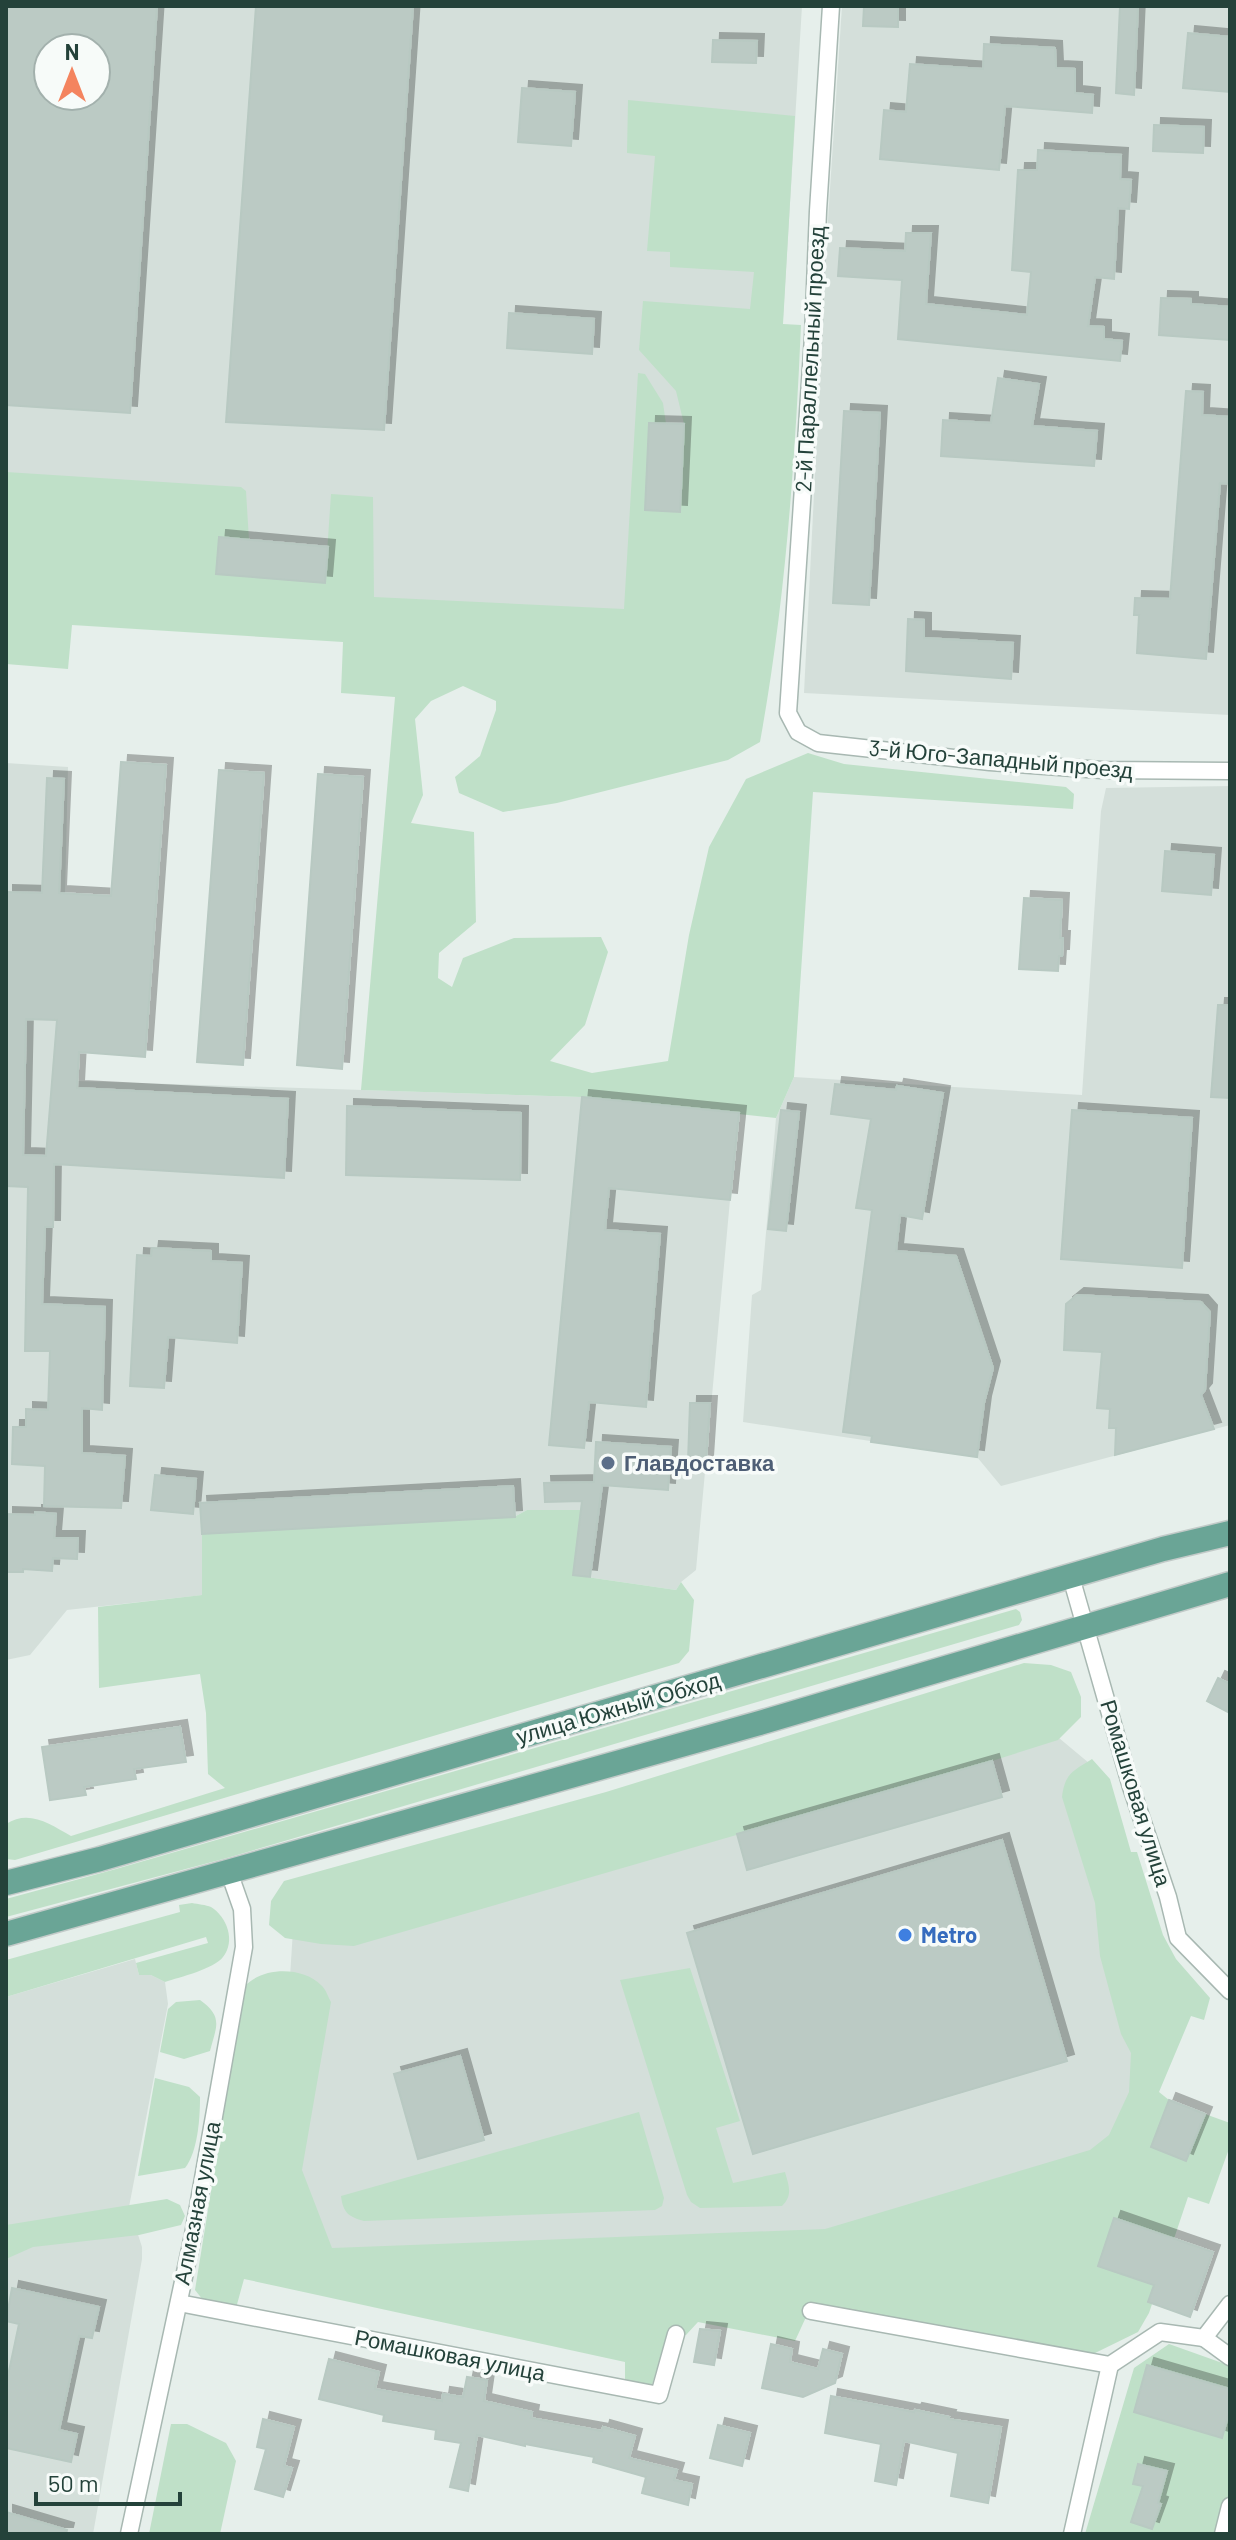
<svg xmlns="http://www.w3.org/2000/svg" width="1236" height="2540" font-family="Barlow,sans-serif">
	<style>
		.built { fill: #d4dfda; fill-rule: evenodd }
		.green { fill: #bfe0c8; fill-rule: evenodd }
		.building { fill: #bbcac4; stroke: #b8c9c2; stroke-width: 2; fill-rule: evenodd; filter: url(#shadow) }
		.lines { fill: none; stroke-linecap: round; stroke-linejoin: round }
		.street-casing { stroke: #a8b8b2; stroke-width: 19 }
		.primary-casing { stroke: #c2cac8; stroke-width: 27 }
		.street { stroke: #fff; stroke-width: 16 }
		.primary { stroke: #6aa596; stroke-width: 24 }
		.service-dot { fill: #5c6f8a; stroke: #f7fbf9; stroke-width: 3 }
		.shop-dot { fill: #3f7fe0; stroke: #f7fbf9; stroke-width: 3 }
		.labels { text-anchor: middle; stroke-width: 7; stroke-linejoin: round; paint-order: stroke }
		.street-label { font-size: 22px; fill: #24423a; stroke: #f7fbf9 }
		.service-label { font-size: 22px; font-weight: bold; fill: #4e5e75; stroke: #f7fbf9; text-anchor: start }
		.shop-label { font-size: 22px; font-weight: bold; fill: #366cbe; stroke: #f7fbf9; text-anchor: start }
	</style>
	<defs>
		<filter id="shadow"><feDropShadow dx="7" dy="-7" stdDeviation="0" flood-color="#0004"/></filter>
	</defs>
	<rect width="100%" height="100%" fill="#e6efeb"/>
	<!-- built -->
	<g class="built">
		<path d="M6,6H802L762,665L6,614ZM48,48H96V96H48Z"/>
		<path d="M842,6H1230V715L804,693L827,235Z"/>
		<path d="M6,763L68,767L65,893L89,895L78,1081L582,1097L730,1200L696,1570L681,1582L676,1590L573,1575L581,1510H527L514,1517L203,1534V1595L67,1610L30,1655L6,1660Z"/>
		<path d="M1230,786V1425L1001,1486L977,1457L743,1422L752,1295L761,1290L776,1118L794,1077L1082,1095L1101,811L1106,788Z"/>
		<path d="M1053,1733L1107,1778L1175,2004L1029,2321L237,2268L290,1977L293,1930Z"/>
		<path d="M135,1959L139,1975H151L165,1982L168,2004L129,2207L142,2247V2259L93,2534H6V1997Z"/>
	</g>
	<!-- green -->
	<g class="green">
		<path d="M628,100L795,116L783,324L801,325C795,464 785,605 760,742L728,760L557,803L503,812L459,793L455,777L480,756L496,710V701L463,686L431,701L415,719L423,795L411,823L474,832L476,922L439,953L438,978L452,987L463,958L514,938L601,937L608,952L585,1025L550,1061L592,1073L668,1061L689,935L709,847L746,779L808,753L844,764L1066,787L1074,794L1073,809L813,792L794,1077L776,1118L582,1097L361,1090L395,697L341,693L343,642L72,625L68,669L6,664V472L241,487L246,491L249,540L216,574L325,583L331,494L373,497L374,597L624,609L638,373L645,374L663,403L666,424L649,423L645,510L680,511L684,424L676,391L639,350L643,301L750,309L754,272L670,267V252L647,251L655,156L627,153Z"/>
		<path d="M527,1510H581L573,1575L676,1590L681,1582L694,1600L689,1651L679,1663L15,1860L6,1859V1824C29,1809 50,1824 71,1836L225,1788L208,1774L206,1713L200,1674L99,1688L98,1607L202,1595V1534L514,1517Z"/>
		<path d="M1016,1609L1020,1612L1022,1620L1019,1625L227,1858L6,1917V1899L116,1869Z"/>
		<path d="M1024,1663L1051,1665L1071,1672L1081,1697V1717L1058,1740L992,1761L354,1946L321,1944L285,1938L269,1925L271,1901L284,1881L606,1792Z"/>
		<path d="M1092,1759L1110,1779L1131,1852H1137L1163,1935L1176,1959L1210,1998L1204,2020L1191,2016L1159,2092L1169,2100L1151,2147L1186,2161L1205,2114L1230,2123V2146L1209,2204L1188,2197L1149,2313L1138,2332L1091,2355L812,2304L795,2341L698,2322L686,2335L668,2332L652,2385L625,2380V2362L244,2279L236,2308L203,2300L195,2290L244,1987C261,1967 302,1966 321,1985C326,1989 328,1997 331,2002L302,2170L332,2248L825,2229L1090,2150L1109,2135L1129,2092L1131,2053L1121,2034L1100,1956L1095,1903L1062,1797C1065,1773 1073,1771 1092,1759ZM1114,2218L1154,2231L1138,2280L1098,2266Z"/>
		<path d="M192,1903C198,1904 206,1905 211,1907C227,1917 236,1941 223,1957C214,1969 180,1977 165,1982L151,1975H139L136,1963L208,1943L206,1937L6,1997V1960L180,1912L179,1905Z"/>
		<path d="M690,1968L740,2121L716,2128L733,2183L785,2172C789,2186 793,2195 782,2206L700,2208L691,2202L687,2195L620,1980Z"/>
		<path d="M200,2000C224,2017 216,2027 210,2051L184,2059L160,2052L168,2009L176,2002Z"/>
		<path d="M155,2078L189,2087L200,2097C200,2118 198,2151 185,2168L138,2176Z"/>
		<path d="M639,2112L664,2198L662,2206L655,2210L364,2221C349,2217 343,2213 341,2196Z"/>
		<path d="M167,2199L180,2205L185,2216L181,2225L139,2235L33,2247L6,2259V2225Z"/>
		<path d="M1169,2344L1228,2365L1230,2360V2534H1085L1134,2368Z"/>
		<path d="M171,2424H187L226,2443L236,2461L220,2534H149Z"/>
	</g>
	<!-- building -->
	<g class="building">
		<path d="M6,6H157L130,413L6,405ZM48,48H96V96H48Z"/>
		<path d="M256,6H413L384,430L226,422Z"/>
		<path d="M864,6H898V27L863,26Z"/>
		<path d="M1120,6H1138L1134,95L1116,93Z"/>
		<path d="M1188,33L1230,37V92L1183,88Z"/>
		<path d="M713,40L757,41L756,63L712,62Z"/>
		<path d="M984,44L1055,48L1056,68L1075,69V93L1093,95L1092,113L1005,106L999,170L880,159L884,110L906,112L910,64L983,69Z"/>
		<path d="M522,88L575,92L571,146L518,142Z"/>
		<path d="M1154,125L1204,127L1203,153L1153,151Z"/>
		<path d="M1038,150L1121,155L1120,179L1131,180L1129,209L1118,208L1114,279L1095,277L1088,326L1104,327V339L1122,341L1120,361L898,339L902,280L838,276L840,248L905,251L906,233H931L926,304L1027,315L1031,272L1012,270L1018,170H1037Z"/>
		<path d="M1161,298L1191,299V304L1230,307V340L1159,335Z"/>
		<path d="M509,313L594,319L592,354L507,348Z"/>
		<path d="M998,378L1039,384L1032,426L1097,431L1094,466L941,456L943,420L991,423Z"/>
		<path d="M1186,391L1203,392L1202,415L1230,417V484L1220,483L1206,659L1137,653L1139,615H1134L1135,598L1170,599Z"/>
		<path d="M844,411L880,413L869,605L833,603Z"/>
		<path d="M649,423L684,424L680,512L645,510Z"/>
		<path d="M219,537L328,547L325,583L216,574Z"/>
		<path d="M908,619L924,620V638L1013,643L1011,679L906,671Z"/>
		<path d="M121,762L166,765L145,1057L79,1052L77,1088L288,1099L284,1178L54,1164L53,1227H45L42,1304L105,1307L102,1410L82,1408V1453L125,1456L121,1508L44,1506L45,1466L12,1464L13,1427H26V1409L48,1410L50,1351H25L28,1187L6,1186V892L42,893L47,778L64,779L59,893L111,896ZM26,1019L57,1020L46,1156L23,1155Z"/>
		<path d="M219,770L264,773L243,1065L197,1062Z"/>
		<path d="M318,774L363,777L342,1069L297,1065Z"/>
		<path d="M1165,851L1214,855L1211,895L1162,891Z"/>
		<path d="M1024,898L1062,900L1060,938H1063L1062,956H1059L1058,971L1019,969Z"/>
		<path d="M1218,1005H1230V1098L1211,1097Z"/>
		<path d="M835,1084L896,1090L897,1086L943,1093L922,1219L900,1215L896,1251L956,1256L993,1368L984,1403L977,1457L871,1442L872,1436L843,1432L872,1210L856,1208L871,1119L831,1114Z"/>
		<path d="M582,1097L739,1113L730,1200L609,1188L605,1230L660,1234L646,1407L589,1402L584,1448L549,1445Z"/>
		<path d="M347,1106L521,1113L520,1180L346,1175Z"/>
		<path d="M781,1110L799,1112L786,1231L768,1229Z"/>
		<path d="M1072,1110L1192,1118L1182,1268L1061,1259Z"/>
		<path d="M152,1248L211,1251V1261L242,1263L237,1343L168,1337L164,1388L130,1386L137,1255L151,1256Z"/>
		<path d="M1077,1295L1201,1302L1210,1312L1205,1390L1201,1395L1214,1429L1115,1455L1116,1428H1109L1110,1409L1097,1408L1102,1352L1064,1350L1066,1304Z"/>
		<path d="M690,1403H710L706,1463L688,1462Z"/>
		<path d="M596,1442L671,1447L668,1490L602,1485L590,1577L573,1575L582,1501L545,1502L544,1483L594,1482Z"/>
		<path d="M155,1475L196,1479L193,1514L151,1510Z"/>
		<path d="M513,1486L515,1517L202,1534L200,1503Z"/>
		<path d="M35,1512L56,1514L54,1538H78L77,1559L53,1558L52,1571L23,1569V1572H6V1514L35,1515Z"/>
		<path d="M1218,1678L1230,1684V1713L1207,1701Z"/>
		<path d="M180,1727L186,1762L134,1769L136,1779L84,1787L86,1795L50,1800L42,1747Z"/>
		<path d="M992,1761L1002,1797L747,1870L737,1834Z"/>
		<path d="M1002,1840L1067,2061L753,2154L687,1933Z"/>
		<path d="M460,2056L484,2140L418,2159L394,2074Z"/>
		<path d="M1169,2100L1205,2114L1186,2161L1151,2147Z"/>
		<path d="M1114,2218L1213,2252L1190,2317L1148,2302L1154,2285L1098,2266Z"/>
		<path d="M12,2288L99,2307L92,2338L79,2336L59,2430L77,2434L71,2462L6,2448V2385L19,2324L6,2321Z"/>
		<path d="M700,2329L720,2331L714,2365L694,2362Z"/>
		<path d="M771,2344L792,2349L790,2362L818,2369L823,2349L842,2354L835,2383L803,2397L762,2388Z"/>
		<path d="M329,2359L379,2372L375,2389L442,2401L443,2394L463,2397L467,2377L487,2380L484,2401L532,2412L531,2418L602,2431L603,2427L635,2436L629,2458L677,2470L674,2480L692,2484L688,2505L642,2493L646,2477L593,2462L594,2457L525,2444V2446L477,2435L468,2491L450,2487L461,2443L435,2439L436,2430L383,2421L384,2415L319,2399Z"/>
		<path d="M1147,2365L1230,2389V2409L1222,2438L1134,2412Z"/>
		<path d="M831,2396L914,2412L915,2410L949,2417L948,2419L1001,2427L988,2503L951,2496L958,2453L904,2441L896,2485L875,2481L881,2444L825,2433Z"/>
		<path d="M263,2419L294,2427L284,2466L292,2468L283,2497L255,2489L266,2449L257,2447Z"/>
		<path d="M718,2425L750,2433L742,2466L710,2458Z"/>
		<path d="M1138,2464L1167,2471L1158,2503L1161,2504L1152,2529L1131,2522L1143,2486L1133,2484Z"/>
		<path d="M6,2512L67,2530L66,2534H6Z"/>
	</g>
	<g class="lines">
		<defs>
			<g id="street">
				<path d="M831,6L818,211L813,337L788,713L798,732L818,743L990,762L1102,770L1230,771"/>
				<path d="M1071,1577L1131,1787L1168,1897L1178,1938L1230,1991"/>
				<path d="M179,2303L659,2395L676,2334"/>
				<path d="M811,2311L1110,2365L1160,2332L1204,2338L1230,2304"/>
				<path d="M1204,2338L1230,2357"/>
				<path d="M129,2534L193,2235L244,1947L242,1909L229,1872"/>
				<path d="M1072,2534L1110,2365"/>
				<path d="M1223,2534L1230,2506"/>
			</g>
			<g id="primary">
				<path d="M6,1883L100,1859L1163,1549L1230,1533"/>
				<path d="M6,1934L756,1724L1230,1584"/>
			</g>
		</defs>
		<!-- street casing -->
		<use href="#street" class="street-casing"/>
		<!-- primary casing -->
		<use href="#primary" class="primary-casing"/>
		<!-- street -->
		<use href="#street" class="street"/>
		<!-- primary -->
		<use href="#primary" class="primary"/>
	</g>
	<!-- markers -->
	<circle class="service-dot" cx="608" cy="1463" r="8"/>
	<circle class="shop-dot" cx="905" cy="1935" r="8"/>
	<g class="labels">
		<!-- street labels -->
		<g class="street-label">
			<text transform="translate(810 359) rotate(-87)" y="8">2-й Параллельный проезд</text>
			<text transform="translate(1001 759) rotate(5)" y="8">3-й Юго-Западный проезд</text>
			<text transform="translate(618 1708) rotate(-16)" y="8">улица Южный Обход</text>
			<text transform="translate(1136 1793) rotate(73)" y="8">Ромашковая улица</text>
			<text transform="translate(197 2203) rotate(-79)" y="8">Алмазная улица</text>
			<text transform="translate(450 2355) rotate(11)" y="8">Ромашковая улица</text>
		</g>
		<!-- service labels -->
		<g class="service-label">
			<text x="624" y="1471">Главдоставка</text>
		</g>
		<!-- shop labels -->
		<g class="shop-label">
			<text x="921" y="1943">Metro</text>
		</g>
	</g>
	<!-- border -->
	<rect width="1236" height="2540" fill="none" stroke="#24423a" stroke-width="16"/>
	<!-- north arrow -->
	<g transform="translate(72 72)"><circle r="38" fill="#f7fbf9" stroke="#a3b1ad" stroke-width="2"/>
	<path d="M0-6L14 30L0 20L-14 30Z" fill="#f4845f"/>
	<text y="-12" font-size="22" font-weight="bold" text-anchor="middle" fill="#24423a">N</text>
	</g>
	<!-- scale -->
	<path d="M36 2492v12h144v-12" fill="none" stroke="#24423a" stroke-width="4"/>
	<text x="48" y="2492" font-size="24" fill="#24423a" stroke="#f7fbf9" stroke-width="6" paint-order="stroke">50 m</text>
</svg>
